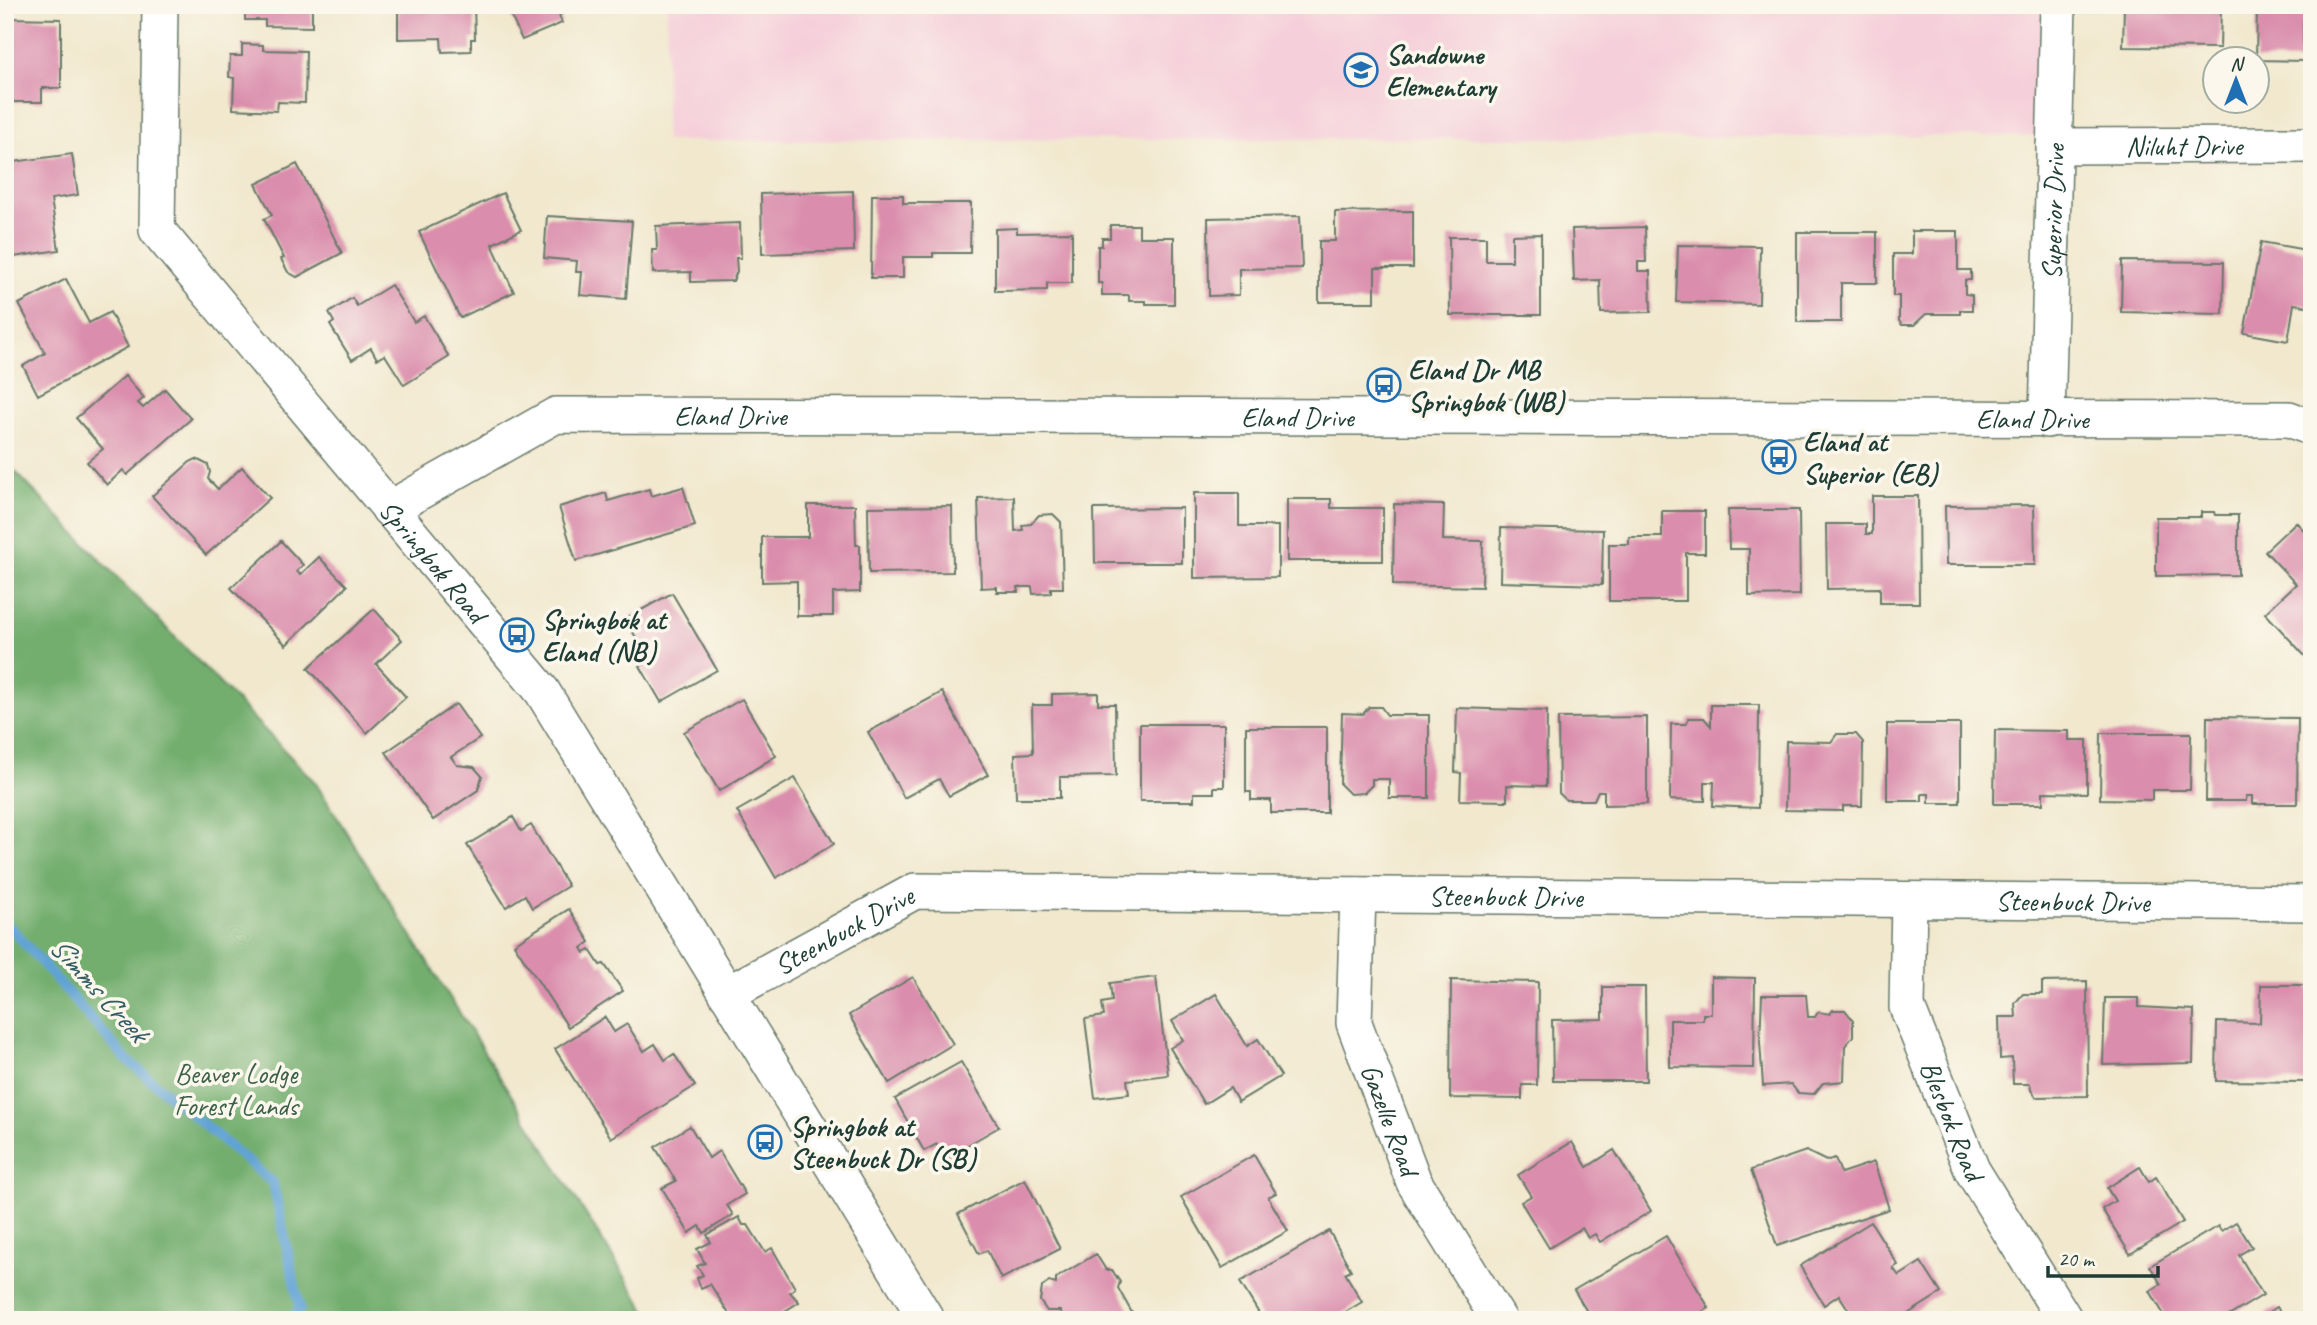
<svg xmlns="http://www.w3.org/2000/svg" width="2317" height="1325" font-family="Caveat,sans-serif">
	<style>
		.built { fill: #f5cfda }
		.forest { fill: #73ae6e; stroke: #497651; stroke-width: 2 }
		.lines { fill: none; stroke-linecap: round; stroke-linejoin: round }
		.stream { stroke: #61a3d5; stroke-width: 10 }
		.building { fill: #da8dac }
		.minor-casing { stroke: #68796a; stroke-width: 38 }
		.minor { stroke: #fff; stroke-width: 35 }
		.labels { text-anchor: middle; stroke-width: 7; stroke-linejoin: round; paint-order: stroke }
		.poi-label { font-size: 28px; font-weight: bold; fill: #1f3d34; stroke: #fbf7ec; text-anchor: start }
		.street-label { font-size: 28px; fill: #1f3d34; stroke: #fbf7ec }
		.park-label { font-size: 28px; fill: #3b6047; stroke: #fbf7ec }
		.water-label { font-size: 30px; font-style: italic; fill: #335c64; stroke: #fbf7ec }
	</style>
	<rect width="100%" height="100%" fill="#fbf7ec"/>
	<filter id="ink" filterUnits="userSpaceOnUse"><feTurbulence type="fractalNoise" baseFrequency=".0143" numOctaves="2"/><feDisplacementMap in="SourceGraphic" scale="14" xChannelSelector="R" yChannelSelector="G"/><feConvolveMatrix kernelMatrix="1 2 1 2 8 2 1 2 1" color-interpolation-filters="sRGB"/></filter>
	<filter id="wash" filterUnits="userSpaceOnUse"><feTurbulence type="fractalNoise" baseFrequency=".00686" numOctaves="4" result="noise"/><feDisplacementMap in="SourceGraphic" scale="28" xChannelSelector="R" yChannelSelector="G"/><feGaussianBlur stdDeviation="1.57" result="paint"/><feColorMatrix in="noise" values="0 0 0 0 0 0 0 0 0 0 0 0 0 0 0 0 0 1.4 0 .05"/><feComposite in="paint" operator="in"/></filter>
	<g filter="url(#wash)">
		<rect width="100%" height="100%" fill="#f1e8ce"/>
		<!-- built -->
		<path class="built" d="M667,5H2058L2054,136L665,141Z"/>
		<!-- forest -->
		<path class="forest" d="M5,461L315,782L652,1320H5Z"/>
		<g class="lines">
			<!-- stream -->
			<path class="stream" d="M5,921L126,1059L273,1183L300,1309L288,1320"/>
		</g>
		<g id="blocks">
			<!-- building -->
			<g class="building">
				<path d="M245,5H312V27L265,26V20H245Z"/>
				<path d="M398,5H474L475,39H471V51L442,52L441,38L398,39Z"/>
				<path d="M506,5H581L559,15L562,23L522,40Z"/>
				<path d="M2124,5H2221L2220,48L2123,47Z"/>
				<path d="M2257,5H2312V20H2303V61L2256,60Z"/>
				<path d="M5,18L61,19V88H42V102H5Z"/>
				<path d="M242,44L263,45V50L306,51L305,103L278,102L277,111L233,109L234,78L229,77L230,56H242Z"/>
				<path d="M72,154L78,195L51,199L59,250L7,258L5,163Z"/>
				<path d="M297,164L342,253L297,277L288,272L281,259L284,258L264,219L272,215L256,184Z"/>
				<path d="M853,191L854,251L762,254L761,194Z"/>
				<path d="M503,193L521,230L492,244L514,292L460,318L419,232Z"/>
				<path d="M872,195H903V203H971L970,253H933V257H903V278H871Z"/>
				<path d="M1413,211V268H1375V302H1319V241H1335V212Z"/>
				<path d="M547,216L632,221L626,299L580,295L582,272H576L577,261L544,258Z"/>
				<path d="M1300,216L1302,268L1239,269V295L1209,296L1208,218Z"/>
				<path d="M740,223L741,258H736L737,271L733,281L691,282V272L653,273L652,250H657L656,226Z"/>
				<path d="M1110,225H1139V237H1174V304H1146V301H1129V295H1102V283H1098V246H1102V238H1110Z"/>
				<path d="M1645,227L1646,262H1638V271H1650L1651,312L1601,313L1600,280L1574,281L1572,229Z"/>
				<path d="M1017,228V233L1072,232V283H1047V290L995,291V229Z"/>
				<path d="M1912,231H1958V270H1971V280H1965V294L1972,295V310H1960V314H1926L1914,325H1902L1899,321V296H1893V254H1912Z"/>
				<path d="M1797,232H1877V283H1841V322H1797Z"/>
				<path d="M1541,234V315H1450L1449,237H1486V261H1512V235Z"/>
				<path d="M2261,242L2312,251V307L2294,304L2288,341L2244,333Z"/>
				<path d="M1678,245L1760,246L1759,304L1676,302Z"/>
				<path d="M2122,261L2224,262L2223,314L2121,312Z"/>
				<path d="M66,279L89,323L110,312L128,347L38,395L23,366L45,353L19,304Z"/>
				<path d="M391,285L414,322L424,316L449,357L404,385L385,355L377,359L371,348L352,360L330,325L334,322L329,313L352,298L357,306Z"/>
				<path d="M125,376L144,398L138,403L143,408L165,389L191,419L127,475L123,470L107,485L87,462L103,449L76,418Z"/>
				<path d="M196,459L208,465L210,472L208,479L218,489L242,467L270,498L206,555L152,496L190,462Z"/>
				<path d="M683,487L695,526L576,561L559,507L606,493L608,501L649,489L651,496Z"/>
				<path d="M1194,493H1239V526H1278V577L1194,578Z"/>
				<path d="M1872,496H1918L1919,603H1880V588L1827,589L1826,524H1866V534H1872Z"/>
				<path d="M1014,497L1015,531L1023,530L1022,525L1031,524L1039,515L1053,514L1061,522L1063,588H1051V593L1033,594L1032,587H1018L1019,592H997V587L981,588L978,498Z"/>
				<path d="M1287,499H1331V508H1383V561H1287Z"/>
				<path d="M1394,504L1444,505L1443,540L1483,541L1482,587L1393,585Z"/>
				<path d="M808,505H855L856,545H860V592L833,593V616H797V581L762,582V537H808Z"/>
				<path d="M2034,505L2035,565H1946L1945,506Z"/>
				<path d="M952,506L953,572L869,573L868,507Z"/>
				<path d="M1182,508V563H1095L1094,509Z"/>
				<path d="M1728,510H1799L1800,595L1749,596V549H1729Z"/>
				<path d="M1662,511H1705V553H1686V601H1609V544H1629V537H1662Z"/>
				<path d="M2201,512H2214L2215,515H2238V575L2156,576V517H2201Z"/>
				<path d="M2296,522L2312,539V651L2306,657L2265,613L2296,584L2265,551Z"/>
				<path d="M1501,528L1603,530L1602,585L1500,582Z"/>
				<path d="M281,541L303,565L297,571L300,575L319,557L347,586L286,645L231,588Z"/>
				<path d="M672,593L717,670L661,702L640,666L650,661L625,619Z"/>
				<path d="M374,609L402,640L376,664L406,697L367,733L308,668Z"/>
				<path d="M942,692L988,775L949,796L939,779L904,798L868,732Z"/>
				<path d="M1098,693V704H1115L1116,776L1060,777V798H1016L1015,754L1033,753L1032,705H1052V694Z"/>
				<path d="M742,699L776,756L719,791L684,732Z"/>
				<path d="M456,704L480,738L451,757L457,765L474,767L482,776L478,790L433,820L386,752Z"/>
				<path d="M1711,705H1759L1758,808L1713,806L1714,782H1705V801L1670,800L1671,724H1686L1689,718H1704L1711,726Z"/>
				<path d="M1369,707H1381L1387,715H1429V798H1389V779H1372V785L1364,793L1350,794L1340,784L1342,713L1363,714Z"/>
				<path d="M1457,708L1547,711L1546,786L1507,785V801L1460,800L1461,773L1455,772Z"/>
				<path d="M1647,717V804L1604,805V791H1598L1594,800H1566L1559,793L1558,718Z"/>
				<path d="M2207,717L2298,718L2297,804H2252V796H2246V801H2206Z"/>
				<path d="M1140,724H1224V787H1214V793H1194V801H1140Z"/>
				<path d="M1887,724H1960V803H1929V794H1922V801H1887Z"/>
				<path d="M1246,727H1327V813H1271V800H1251V792H1246Z"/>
				<path d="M1995,730L2069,731V740H2087V793L2043,792V804H1994Z"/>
				<path d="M2101,733H2191L2190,790H2152V800L2100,799Z"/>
				<path d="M1837,734H1856L1863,742L1862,806H1843V811L1785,810L1786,741L1831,742Z"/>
				<path d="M795,778L834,844L776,878L737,811Z"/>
				<path d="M513,817L521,831L531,825L568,886L532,908L525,895L506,907L467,845Z"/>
				<path d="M569,909L590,942L582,948L585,953L590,950L600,965L604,964L623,991L568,1027L514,944Z"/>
				<path d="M913,977L953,1044L889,1083L849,1015Z"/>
				<path d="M1156,977L1168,1075L1127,1080L1129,1094L1095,1098L1085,1019L1104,1016L1102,1003L1112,1001L1110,983Z"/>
				<path d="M1711,977L1755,978L1754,1068L1670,1067V1020H1703V1014H1711Z"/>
				<path d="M1451,980L1538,982L1537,1085H1522V1099L1450,1098Z"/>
				<path d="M2087,981L2088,1096L2036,1097L2031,1090L2030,1084H2013L2012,1058L2000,1059L1999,1017H2016L2015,1003L2023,994H2042V982Z"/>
				<path d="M2261,985H2310L2309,1082L2216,1081L2217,1022L2260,1023Z"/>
				<path d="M1603,987H1645L1646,1081H1553L1552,1020L1603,1019Z"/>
				<path d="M1216,994L1247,1046L1258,1039L1281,1076L1238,1102L1230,1088L1204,1104L1170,1048L1183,1040L1172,1021Z"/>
				<path d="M1762,995H1806L1808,1017H1815L1818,1012L1830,1014L1833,1010H1845L1853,1020V1036L1845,1046L1844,1081L1823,1083L1814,1094L1798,1093L1791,1084L1763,1086L1760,1042Z"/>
				<path d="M2105,998H2139V1007L2194,1010L2193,1063L2103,1065Z"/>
				<path d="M605,1017L614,1032L627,1024L644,1051L655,1044L665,1060L674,1054L695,1086L611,1138L555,1049Z"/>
				<path d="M961,1062L999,1127L945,1158L937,1144L924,1151L895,1099Z"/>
				<path d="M690,1126L709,1158L719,1151L745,1194L727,1205L733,1215L704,1233L700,1226L689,1233L662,1188L676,1181L655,1147Z"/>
				<path d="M1572,1142L1587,1167L1614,1150L1651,1211L1600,1242L1595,1234L1588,1238L1582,1228L1549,1248L1521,1202L1531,1196L1518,1175Z"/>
				<path d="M1806,1151L1826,1161L1835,1158L1841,1173L1874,1162L1889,1209L1777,1246L1751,1170Z"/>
				<path d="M1254,1155L1276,1193L1268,1197L1288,1231L1222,1268L1181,1197Z"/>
				<path d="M2140,1167L2149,1182L2156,1177L2183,1222L2130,1254L2102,1209L2115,1201L2107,1188Z"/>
				<path d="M1025,1179L1060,1249L1001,1279L987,1250L979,1254L958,1214Z"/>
				<path d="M739,1217L743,1225H748L765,1252L772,1248L795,1288L790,1292L799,1302L771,1320H733L710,1284L701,1288L697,1278L703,1275L697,1266L705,1263L697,1249L711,1242L707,1235Z"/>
				<path d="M1871,1222L1898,1265L1893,1268L1899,1276L1921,1262L1941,1293L1898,1320H1855L1839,1295L1824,1305L1800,1266Z"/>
				<path d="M2236,1222L2252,1247L2239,1255L2263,1295L2222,1320H2167L2150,1291L2161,1284L2150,1266L2218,1226L2221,1231Z"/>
				<path d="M1329,1231L1351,1270L1345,1273L1362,1302L1332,1320H1263L1240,1282Z"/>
				<path d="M1666,1236L1709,1308L1690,1320H1622L1620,1318L1617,1320H1592L1574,1290Z"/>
				<path d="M1096,1254L1106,1270H1112L1120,1282L1118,1288L1136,1320H1065L1060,1311H1047L1040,1301L1042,1287L1049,1282L1056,1284V1278Z"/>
				<path d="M2277,1307L2285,1320H2256Z"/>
			</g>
		</g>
	</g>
	<g filter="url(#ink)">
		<use href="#blocks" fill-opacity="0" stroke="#68796a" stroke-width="2"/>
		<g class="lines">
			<defs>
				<g id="minor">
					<path id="s1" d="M160,5L157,230L542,691L927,1320"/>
					<path id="s2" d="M2054,146L2312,145"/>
					<path id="s3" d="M2047,420L2058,5"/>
					<path id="s4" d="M389,509L556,415L2289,419L2312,428"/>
					<path id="s5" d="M1358,895L1354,1023L1414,1182L1499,1320"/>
					<path id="s6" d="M1909,900L1907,1007L1972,1170L2065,1320"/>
					<path id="s7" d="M727,994L915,891L2312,903"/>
				</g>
			</defs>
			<!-- minor casing -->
			<use href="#minor" class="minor-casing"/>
			<!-- minor -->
			<use href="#minor" class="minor"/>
		</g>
	</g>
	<!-- icons -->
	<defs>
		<symbol id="school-ring" viewBox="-11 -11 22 22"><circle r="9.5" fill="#fbf7ec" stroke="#1f6fb2" stroke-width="1.5"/><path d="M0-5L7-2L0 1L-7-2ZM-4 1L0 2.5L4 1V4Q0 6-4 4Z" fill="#1f6fb2"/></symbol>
		<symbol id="bus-ring" viewBox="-11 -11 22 22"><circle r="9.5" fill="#fbf7ec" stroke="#1f6fb2" stroke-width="1.5"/><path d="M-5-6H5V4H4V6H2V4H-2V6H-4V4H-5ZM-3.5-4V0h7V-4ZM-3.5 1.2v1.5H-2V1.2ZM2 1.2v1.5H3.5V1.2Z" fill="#1f6fb2"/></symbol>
	</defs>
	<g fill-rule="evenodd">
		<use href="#school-ring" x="1342" y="51" width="38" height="38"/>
		<use href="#bus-ring" x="1365" y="366" width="38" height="38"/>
		<use href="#bus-ring" x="1760" y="438" width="38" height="38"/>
		<use href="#bus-ring" x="498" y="616" width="38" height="38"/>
		<use href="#bus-ring" x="746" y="1123" width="38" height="38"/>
	</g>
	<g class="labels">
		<!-- poi labels -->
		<g class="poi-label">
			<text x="1386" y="64">Sandowne<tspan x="1386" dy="32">Elementary</tspan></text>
			<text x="1408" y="379">Eland Dr MB<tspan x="1408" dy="32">Springbok (WB)</tspan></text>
			<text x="1803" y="451">Eland at<tspan x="1803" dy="32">Superior (EB)</tspan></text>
			<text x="542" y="629">Springbok at<tspan x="542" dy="32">Eland (NB)</tspan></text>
			<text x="790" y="1136">Springbok at<tspan x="790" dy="32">Steenbuck Dr (SB)</tspan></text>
		</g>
		<!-- street labels -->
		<g class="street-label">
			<text dy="10" stroke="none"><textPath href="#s2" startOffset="130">Niluht Drive</textPath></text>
			<text dy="10" stroke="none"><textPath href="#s3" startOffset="208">Superior Drive</textPath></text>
			<text dy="10" stroke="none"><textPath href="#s4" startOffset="366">Eland Drive</textPath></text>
			<text dy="10" stroke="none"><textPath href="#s4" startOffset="933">Eland Drive</textPath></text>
			<text dy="10" stroke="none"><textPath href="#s4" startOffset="1668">Eland Drive</textPath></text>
			<text dy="10" stroke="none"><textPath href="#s1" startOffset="656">Springbok Road</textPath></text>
			<text dy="10" stroke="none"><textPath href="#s7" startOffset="805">Steenbuck Drive</textPath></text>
			<text dy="10" stroke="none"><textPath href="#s7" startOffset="1372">Steenbuck Drive</textPath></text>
			<text dy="10" stroke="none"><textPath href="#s7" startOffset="133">Steenbuck Drive</textPath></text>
			<text dy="10" stroke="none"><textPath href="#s5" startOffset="231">Gazelle Road</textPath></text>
			<text dy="10" stroke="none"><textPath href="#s6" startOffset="229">Blesbok Road</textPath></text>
		</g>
		<!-- park labels -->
		<g class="park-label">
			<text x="236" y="1083">Beaver Lodge<tspan x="236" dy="32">Forest Lands</tspan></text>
		</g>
		<!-- water labels -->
		<g class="water-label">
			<text transform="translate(99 989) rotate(48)" y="10">Simms Creek</text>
		</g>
	</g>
	<!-- margin -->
	<rect width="2317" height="1325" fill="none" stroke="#fbf7ec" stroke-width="28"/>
	<!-- north arrow -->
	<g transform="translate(2236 80)"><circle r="33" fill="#fbf7ec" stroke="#a3ada2" stroke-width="2"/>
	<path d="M0-5L12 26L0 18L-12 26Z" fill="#1f6fb2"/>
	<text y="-10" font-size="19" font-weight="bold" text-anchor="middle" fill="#1f3d34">N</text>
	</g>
	<!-- scale -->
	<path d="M2048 1266v10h110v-10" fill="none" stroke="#1f3d34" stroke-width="3.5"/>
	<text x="2058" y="1266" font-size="21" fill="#1f3d34" stroke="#fbf7ec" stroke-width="5" paint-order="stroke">20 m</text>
</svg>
